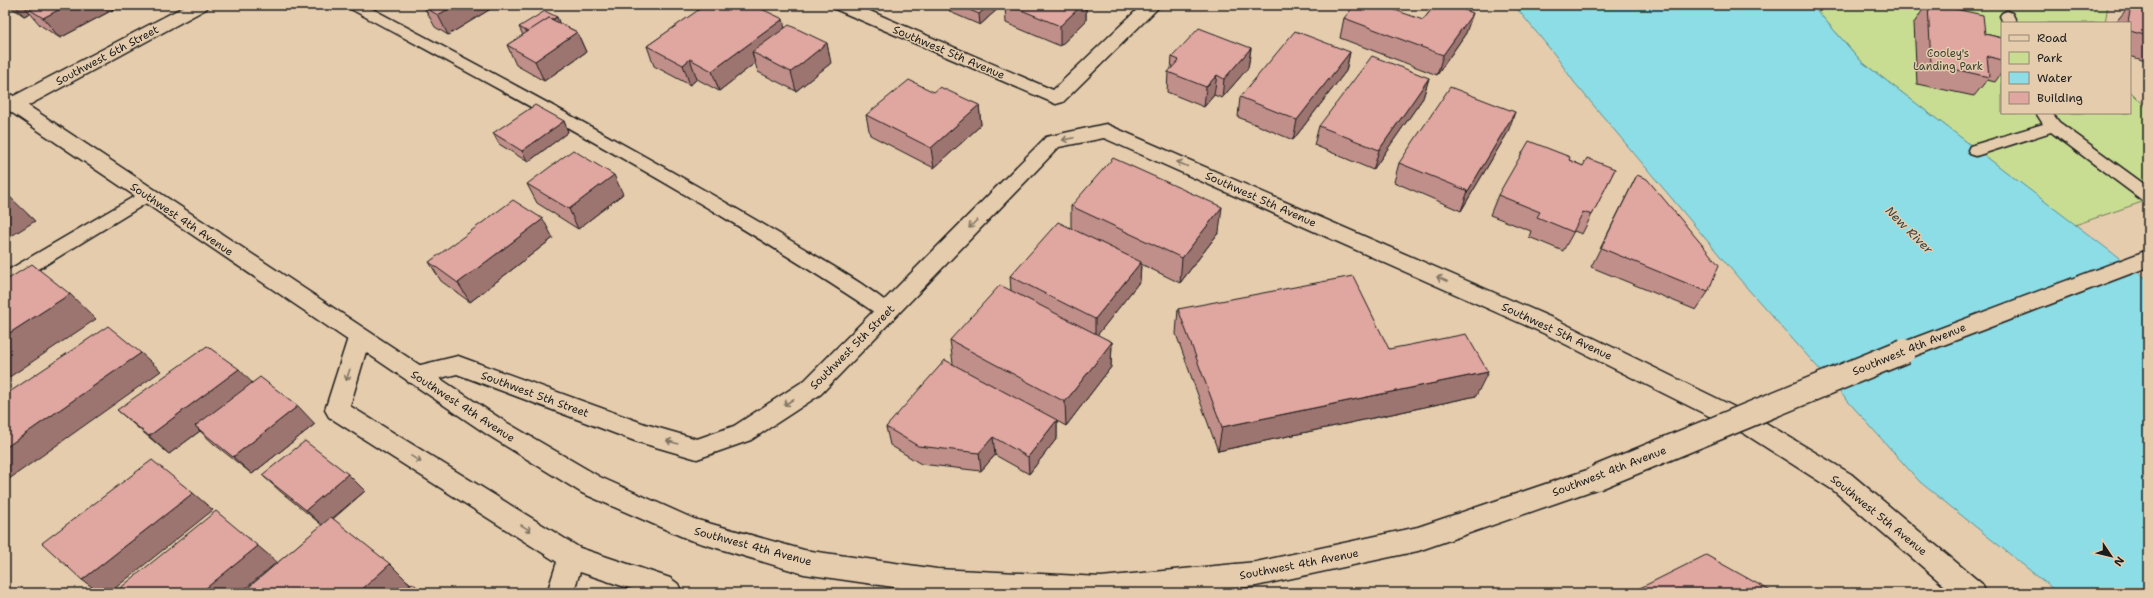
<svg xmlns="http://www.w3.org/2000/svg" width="2153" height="598" font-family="'Shantell Sans',sans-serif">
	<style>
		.green { fill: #c8dd92; stroke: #727c57 }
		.water { fill: #8cdde5; stroke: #5f9095 }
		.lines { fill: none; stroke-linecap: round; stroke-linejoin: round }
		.service-casing { stroke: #1c1c1c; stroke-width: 3 }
		.minor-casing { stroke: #1c1c1c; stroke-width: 3 }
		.secondary-casing { stroke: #1c1c1c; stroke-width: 3 }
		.service { fill: #e5ccad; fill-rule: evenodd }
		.minor { fill: #e5ccad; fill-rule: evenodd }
		.secondary { fill: #e5ccad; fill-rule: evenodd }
		.secondary-bridge-casing { stroke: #1c1c1c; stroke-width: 27; stroke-linecap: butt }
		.secondary-bridge { stroke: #e5ccad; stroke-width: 24 }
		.wall { fill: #c18f8a; stroke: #1c1c1c }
		.shaded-wall { fill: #9d7470; stroke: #1c1c1c }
		.building { fill: #e0a6a0; stroke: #1c1c1c }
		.oneway { stroke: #807464 }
		.labels { text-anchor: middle; stroke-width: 3; stroke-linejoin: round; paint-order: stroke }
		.street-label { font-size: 11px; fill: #1c1c1c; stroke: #e5ccad }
		.park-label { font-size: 11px; fill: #3e4334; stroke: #e5ccad }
		.water-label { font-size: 12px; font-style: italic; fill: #324344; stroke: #e5ccad }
	</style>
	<rect width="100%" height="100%" fill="#e5ccad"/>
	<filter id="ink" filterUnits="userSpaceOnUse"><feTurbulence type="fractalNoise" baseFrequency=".025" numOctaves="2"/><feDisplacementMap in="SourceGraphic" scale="8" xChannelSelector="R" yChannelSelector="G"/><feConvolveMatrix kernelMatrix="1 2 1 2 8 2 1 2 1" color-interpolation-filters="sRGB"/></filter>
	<g filter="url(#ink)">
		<!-- green -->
		<path class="green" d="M1812,5H2108L2105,23H2002V113H2130V91L2148,109V200L2075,225L1862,62Z"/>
		<!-- water -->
		<path class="water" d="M1514,5H1812L1862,62L2148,280V593H2058L1920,482L1747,288L1574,82L1555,55Z"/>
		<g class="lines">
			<defs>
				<g id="service">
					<path d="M347,5H365C514,84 663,164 808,251C824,261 889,298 896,312L893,317L887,319L881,317C825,278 766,243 708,208C590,138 470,73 349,8Z"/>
					<path d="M2007,11L2012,13L2017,23H2003L2000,16L2002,13Z"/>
					<path d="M2036,113H2052L2059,122L2148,187V202L2142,200L2051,132L1976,156L1970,154L1968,150L1970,146L2043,124Z"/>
					<path d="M147,189L153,191L155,195L153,199L11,286L5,288V272Z"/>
				</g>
				<g id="minor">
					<path d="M187,5H209L206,9L20,110L13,111L5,107L6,100Z"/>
					<path d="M832,5H856L1053,90L1142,5H1161L1063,102L1056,104L835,9Z"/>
					<path d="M1106,124L1559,321L1761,420L1851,474L1982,584L1986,593H1953L1833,490L1745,434L1543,333L1104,138L1059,147L821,394L751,440L697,459L635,441L457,374L416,384L408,382L404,375L408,368L458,356L645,424L697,439L734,426L805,380L1046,137Z"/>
					<path d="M359,329L367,332L370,338L350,406L580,548L670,578L678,584L682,593H643L580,572L573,593H547L557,562L329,417L325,410L348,338L351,332Z"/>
				</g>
				<g id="secondary">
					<path d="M5,93L12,95L504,421L600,477L694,519L804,550L937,569L1101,577L1256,562L1418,527L1596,467L1605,470L1608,478L1605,486L1418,551L1256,586L1186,593H935L804,574L690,540L582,493L488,435L5,108Z"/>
					<path d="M2148,250V267L1904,360L1896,357L1893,351L1896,345Z"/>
				</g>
			</defs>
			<!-- service casing -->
			<use href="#service" class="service-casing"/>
			<!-- minor casing -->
			<use href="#minor" class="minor-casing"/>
			<!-- secondary casing -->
			<use href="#secondary" class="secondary-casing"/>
			<!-- service -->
			<use href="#service" class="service"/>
			<!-- minor -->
			<use href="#minor" class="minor"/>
			<!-- secondary -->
			<use href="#secondary" class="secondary"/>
			<defs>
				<path id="secondary-bridge" d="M1596,478L1904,351"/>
			</defs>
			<!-- secondary-bridge casing -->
			<use href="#secondary-bridge" class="secondary-bridge-casing"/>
			<!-- secondary-bridge -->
			<use href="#secondary-bridge" class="secondary-bridge"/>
		</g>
		<!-- wall -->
		<g class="wall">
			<path d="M8,5H117L118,7L60,38L40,25L30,13L24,16Z"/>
			<path d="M497,5L448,35L435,27L424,7Z"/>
			<path d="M697,5H753L785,28L831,63L796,91L758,72L755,63L719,91L697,79L690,85L654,66L647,46L698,11Z"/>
			<path d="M949,5H1002L980,25L950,12Z"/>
			<path d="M1005,5H1086V21L1060,46L1006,23Z"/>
			<path d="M1435,5H1453L1452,6L1466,33L1437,75L1340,38L1344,18L1423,20Z"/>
			<path d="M1926,5H1937L1985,34L2002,38V72L1995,82L1987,80L1974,96L1917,84L1914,23Z"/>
			<path d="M2130,5H2148V62L2130,56V23H2115Z"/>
			<path d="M557,17L559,23L577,32L586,52L544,81L516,65L507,45L523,35L519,27Z"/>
			<path d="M1251,48L1248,68L1222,98L1214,95L1204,107L1167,92L1168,72L1171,69L1172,57Z"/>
			<path d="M1350,52L1346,71L1293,140L1238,117L1240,97Z"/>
			<path d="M1429,78L1423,98L1373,170L1314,145L1319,126Z"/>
			<path d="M934,92L979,105L981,125L934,168L870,135L866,115Z"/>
			<path d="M564,121L568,132L528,162L499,144L493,133Z"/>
			<path d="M1508,132L1461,211L1394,182L1399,163Z"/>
			<path d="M1569,160L1583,166L1615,169L1582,234L1574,231L1563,251L1529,237L1531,231L1490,215L1498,195Z"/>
			<path d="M1637,175L1708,292L1696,310L1591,267Z"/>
			<path d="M527,184L623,194L578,229L537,203Z"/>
			<path d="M1071,206L1219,232L1180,283L1141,264L1140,281L1097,335L1112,342L1111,367L1066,426L1057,421V438L1029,474L995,455L981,471L921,464L890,445L886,427L953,364L950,340L1011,291L1010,276L1071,228Z"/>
			<path d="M553,238L470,302L441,281L429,262Z"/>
			<path d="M1178,309L1389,349L1476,396L1218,451L1176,334Z"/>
			<path d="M252,383L315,424L252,474L214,444L200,431L169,454L138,428L117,410Z"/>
			<path d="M262,475L365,491L333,519L411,584L242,593L322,525L281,492Z"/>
		</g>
		<!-- shaded-wall -->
		<g class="shaded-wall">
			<path d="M14,5H23L30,13L24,16Z"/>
			<path d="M68,5H117L118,7L60,38L43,18Z"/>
			<path d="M455,5H497L448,35L438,15Z"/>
			<path d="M989,5H1002L980,25L979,14Z"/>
			<path d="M1082,5H1086V21L1060,46V26Z"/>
			<path d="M1473,13L1466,33L1437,75L1443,55Z"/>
			<path d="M557,17L561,28L531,34Z"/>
			<path d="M783,19L787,39L752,52L755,63L719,91L712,71Z"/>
			<path d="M577,32L586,52L544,81L535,61Z"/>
			<path d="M827,43L831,63L796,91L791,72Z"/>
			<path d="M1251,48L1248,68L1222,98L1224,79Z"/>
			<path d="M1350,52L1346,71L1293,140L1297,120Z"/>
			<path d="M690,59L697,79L690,85L683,65Z"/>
			<path d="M1217,75L1214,95L1204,107L1206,87Z"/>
			<path d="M1429,78L1423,98L1373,170L1379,150Z"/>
			<path d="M979,105L981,125L934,168L931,148Z"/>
			<path d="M1515,112L1508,132L1461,211L1468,191Z"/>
			<path d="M564,121L568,132L528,162L522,151Z"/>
			<path d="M614,175L623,194L578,229L569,209Z"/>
			<path d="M9,196L35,221L5,240V198Z"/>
			<path d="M1222,207L1219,232L1180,283L1182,258Z"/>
			<path d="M543,219L553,238L470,302L458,283Z"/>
			<path d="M1141,262L1140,281L1095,338V319Z"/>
			<path d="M70,294L96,319L5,380V336Z"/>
			<path d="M1112,342L1111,367L1066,426L1065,402Z"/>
			<path d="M141,353L161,371L5,482V448Z"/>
			<path d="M239,369L257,388L195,426L200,431L169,454L149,436Z"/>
			<path d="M1488,372L1476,396L1218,451L1222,427Z"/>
			<path d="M298,406L315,424L252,474L233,457Z"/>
			<path d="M1057,420V438L1029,474L1028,457Z"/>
			<path d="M993,437L995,455L981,471L979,453Z"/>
			<path d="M348,474L365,491L323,526L306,510Z"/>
			<path d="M193,493L213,510L109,593H101L82,580Z"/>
			<path d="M258,546L277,562L240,593H200Z"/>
			<path d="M390,564L411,585L403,593H358Z"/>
		</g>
		<!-- building -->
		<g class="building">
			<path d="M23,5H68L43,18Z"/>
			<path d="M428,5H455L438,15L424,7Z"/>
			<path d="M702,5H753L783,19L712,71L690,59L683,65L647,46L704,6Z"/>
			<path d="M958,5H989L979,14Z"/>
			<path d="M1009,5H1082L1060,26Z"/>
			<path d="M1355,5H1381L1423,20L1435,5H1450L1473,13L1443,55L1344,18Z"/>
			<path d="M1928,5H1937L1983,15L1985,34L2002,38V60L1987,56L1989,77L1931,64Z"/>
			<path d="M2131,5H2140L2148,7V36L2130,31V23H2128Z"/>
			<path d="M545,11L557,17L553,19L549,18L528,32L519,27Z"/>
			<path d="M549,18L577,32L535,61L507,45Z"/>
			<path d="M789,25L827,43L791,72L752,52Z"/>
			<path d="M1199,28L1251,48L1224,79L1217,75L1206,87L1168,72L1179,60L1172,57Z"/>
			<path d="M1295,31L1350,52L1297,120L1240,97Z"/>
			<path d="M1372,56L1429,78L1379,150L1319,126Z"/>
			<path d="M909,80L934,92L940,87L979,105L931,148L866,115Z"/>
			<path d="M1450,87L1515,112L1468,191L1399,163Z"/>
			<path d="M535,105L564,121L522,151L493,133Z"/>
			<path d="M1529,141L1570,157L1569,160L1583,166L1587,158L1615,169L1592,215L1583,212L1573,232L1537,217L1540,212L1498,195Z"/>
			<path d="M573,150L614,175L569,209L527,184Z"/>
			<path d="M1113,158L1222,207L1182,258L1071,206Z"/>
			<path d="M1637,175L1647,179L1719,265L1708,292L1601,248Z"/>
			<path d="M5,193L9,196L5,198Z"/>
			<path d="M513,200L543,219L458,283L429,262Z"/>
			<path d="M1058,222L1141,262L1095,319L1010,276Z"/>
			<path d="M32,264L70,294L5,336V281Z"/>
			<path d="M1353,276L1389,349L1466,334L1488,372L1222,427L1178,309Z"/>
			<path d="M1000,285L1112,342L1065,402L950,340Z"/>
			<path d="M108,326L141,353L5,448V395Z"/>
			<path d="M207,346L239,369L149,436L117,410Z"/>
			<path d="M945,360L1057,420L1028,457L993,437L979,453L918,446L886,427Z"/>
			<path d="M260,377L298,406L233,457L195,426Z"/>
			<path d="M305,441L348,474L306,510L262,475Z"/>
			<path d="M152,460L193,493L82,580L42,543Z"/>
			<path d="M216,511L258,546L200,593H114Z"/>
			<path d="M331,517L390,564L358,593H242Z"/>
			<path d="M1706,555L1774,593H1630Z"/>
			<path d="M412,583L425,593H401Z"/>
		</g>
		<!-- one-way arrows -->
		<defs><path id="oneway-shaft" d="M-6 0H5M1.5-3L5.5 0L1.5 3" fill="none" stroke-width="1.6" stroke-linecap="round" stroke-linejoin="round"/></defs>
		<g class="oneway">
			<use href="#oneway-shaft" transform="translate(1068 139) rotate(168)"/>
			<use href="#oneway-shaft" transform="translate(1182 164) rotate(-156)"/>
			<use href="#oneway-shaft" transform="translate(973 224) rotate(135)"/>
			<use href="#oneway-shaft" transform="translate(1442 279) rotate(-156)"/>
			<use href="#oneway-shaft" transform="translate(348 375) rotate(108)"/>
			<use href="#oneway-shaft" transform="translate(789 402) rotate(147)"/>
			<use href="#oneway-shaft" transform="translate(672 442) rotate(-164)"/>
			<use href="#oneway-shaft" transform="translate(416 459) rotate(32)"/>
			<use href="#oneway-shaft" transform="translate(526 528) rotate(32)"/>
		</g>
	</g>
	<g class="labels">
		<!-- street labels -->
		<g class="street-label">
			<text transform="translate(949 52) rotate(23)" y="4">Southwest 5th Avenue</text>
			<text transform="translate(107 55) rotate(-28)" y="4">Southwest 6th Street</text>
			<text transform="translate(1261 199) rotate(24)" y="4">Southwest 5th Avenue</text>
			<text transform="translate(182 219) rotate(34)" y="4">Southwest 4th Avenue</text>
			<text transform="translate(1557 331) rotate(25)" y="4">Southwest 5th Avenue</text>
			<text transform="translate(852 347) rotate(-45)" y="4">Southwest 5th Street</text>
			<text transform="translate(1909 349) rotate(-22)" y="4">Southwest 4th Avenue</text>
			<text transform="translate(535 394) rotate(20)" y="4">Southwest 5th Street</text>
			<text transform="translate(463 406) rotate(33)" y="4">Southwest 4th Avenue</text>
			<text transform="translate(1609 471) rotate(-21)" y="4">Southwest 4th Avenue</text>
			<text transform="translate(1879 515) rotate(39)" y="4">Southwest 5th Avenue</text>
			<text transform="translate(753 546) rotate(15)" y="4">Southwest 4th Avenue</text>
			<text transform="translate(1299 564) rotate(-11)" y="4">Southwest 4th Avenue</text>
		</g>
		<!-- park labels -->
		<g class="park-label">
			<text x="1948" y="57">Cooley's<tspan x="1948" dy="13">Landing Park</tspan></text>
		</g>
		<!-- water labels -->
		<g class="water-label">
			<text transform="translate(1909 230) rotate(45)" y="4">New River</text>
		</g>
	</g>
	<!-- margin -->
	<rect width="2153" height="598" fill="none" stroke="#e5ccad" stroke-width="20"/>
	<rect x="10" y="10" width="2133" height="578" fill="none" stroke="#1c1c1c" stroke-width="1.5" filter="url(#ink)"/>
	<!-- legend -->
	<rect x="2001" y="22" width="130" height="92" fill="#e5ccad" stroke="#958673"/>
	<rect x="2009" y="35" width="20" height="6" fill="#e5ccad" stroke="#958673"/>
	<text x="2037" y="42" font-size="12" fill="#1c1c1c">Road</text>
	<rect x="2009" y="52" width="20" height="12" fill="#c8dd92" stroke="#958673"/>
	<text x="2037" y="62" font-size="12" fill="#1c1c1c">Park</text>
	<rect x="2009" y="72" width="20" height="12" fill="#8cdde5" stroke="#958673"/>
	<text x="2037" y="82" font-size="12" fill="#1c1c1c">Water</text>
	<rect x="2009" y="92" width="20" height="12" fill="#e0a6a0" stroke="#958673"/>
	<text x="2037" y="102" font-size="12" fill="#1c1c1c">Building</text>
	<!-- north arrow -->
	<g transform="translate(2111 556) rotate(125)" stroke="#e5ccad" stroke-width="3" paint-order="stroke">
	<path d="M0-3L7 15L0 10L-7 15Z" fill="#1c1c1c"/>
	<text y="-6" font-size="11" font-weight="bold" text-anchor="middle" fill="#1c1c1c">N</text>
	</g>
</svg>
